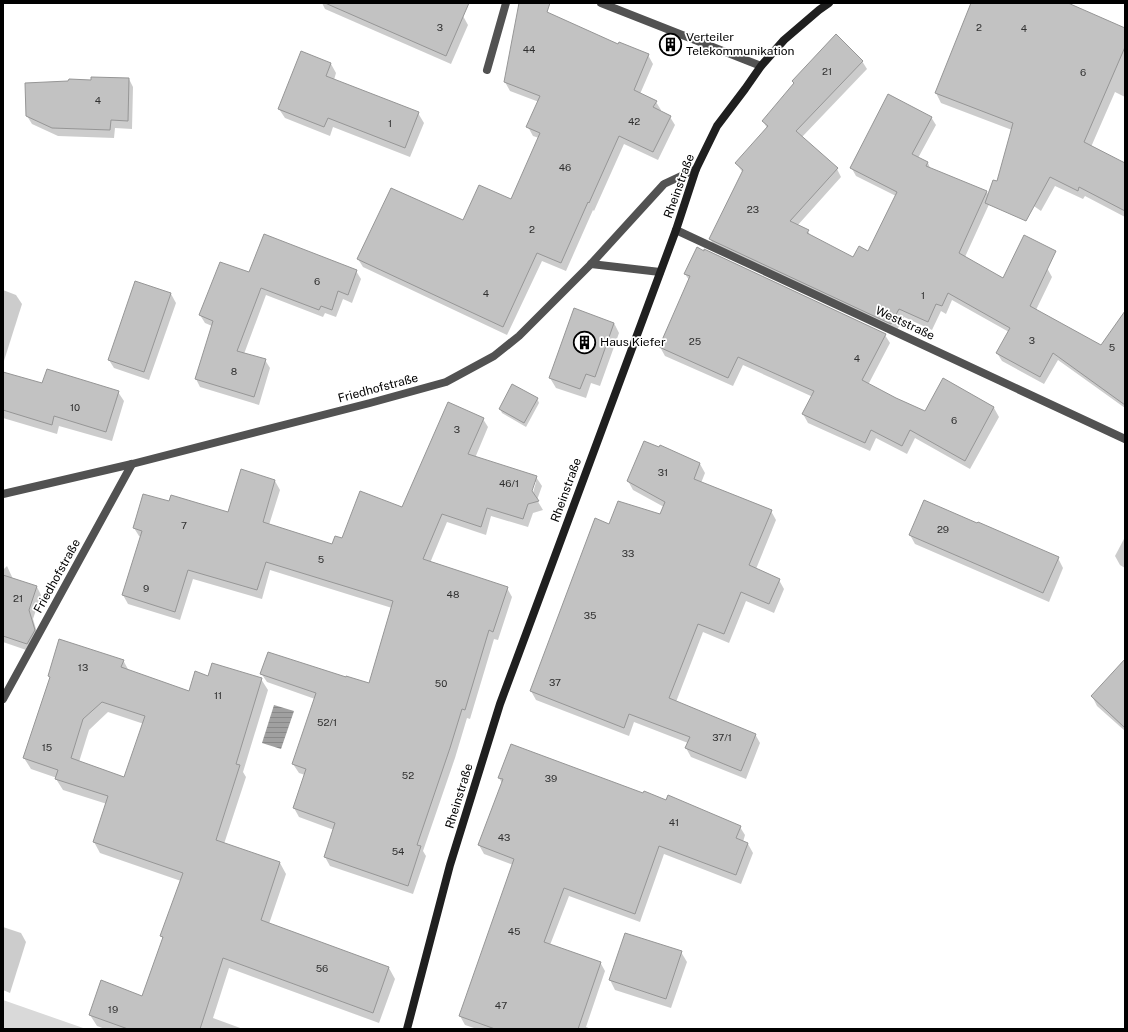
<svg xmlns="http://www.w3.org/2000/svg" width="1128" height="1032" font-family="'Public Sans',sans-serif">
	<style>
		.grass { fill: #d9d9d9 }
		.water { fill: url(#water-rules) }
		.shadow { fill: #0003; fill-rule: evenodd }
		.building { fill: #c2c2c2; stroke: #969696; fill-rule: evenodd }
		.lines { fill: none; stroke-linecap: round; stroke-linejoin: round }
		.minor { stroke: #525252; stroke-width: 8 }
		.secondary { stroke: #1f1f1f; stroke-width: 8 }
		.labels { text-anchor: middle; stroke-width: 3.5; stroke-linejoin: round; paint-order: stroke }
		.number-label { font-size: 10px; fill: #303030 }
		.poi-label { font-size: 12px; fill: #000; stroke: #fff; text-anchor: start }
		.street-label { font-size: 12px; fill: #000; stroke: #fff }
	</style>
	<defs>
		<pattern id="water-rules" width="6" height="5" patternUnits="userSpaceOnUse"><rect width="6" height="5" fill="#a0a0a0"/><path d="M0 2.5h6" fill="none" stroke="#888"/></pattern>
	</defs>
	<rect width="100%" height="100%" fill="#fff"/>
	<!-- grass -->
	<path class="grass" d="M3,1000L86,1029H3Z"/>
	<!-- water -->
	<path class="water" d="M274,705L294,711L281,749L262,743Z"/>
	<!-- shadow -->
	<g class="shadow">
		<path d="M322,3H451L463,16L468,25L451,64L325,9Z"/>
		<path d="M520,3L619,45L648,55L653,64L640,94L656,102L661,110L660,112L670,117L675,125L658,160L624,144L594,211L593,210L566,271L542,261L507,335L363,267L358,259L464,222L511,200L539,138L533,136L528,127L539,102L510,91L505,82Z"/>
		<path d="M972,3H1062L1125,29V97L1115,92L1091,147L1125,165V217L1085,196L1083,199L1055,186L1041,211L1005,186L1012,130L941,103L936,93Z"/>
		<path d="M862,61L867,69L802,137L837,169L841,177L797,226L808,231L811,237L854,258L868,252L896,196L856,176L851,167L931,117L936,125L918,158L928,163L931,170L987,192L991,200L965,257L1004,279L1047,268L1052,277L1036,310L1101,347L1125,323V408L1058,360L1044,384L1002,361L997,353L1009,332L952,300L946,314L941,311L932,330L904,317L896,332L715,247L710,239L743,173L736,163L767,128L763,121Z"/>
		<path d="M331,64L336,73L334,80L418,113L424,123L410,157L333,127L330,136L285,118L279,109Z"/>
		<path d="M129,79L133,87L132,129L115,128L114,138L58,136L32,124L27,116L92,81Z"/>
		<path d="M356,271L361,279L352,303L343,299L336,317L325,313L323,317L266,295L244,354L265,360L270,368L259,405L200,387L196,379L212,326L205,323L200,315L250,273Z"/>
		<path d="M685,274L885,335L890,343L868,385L925,412L943,380L994,408L999,417L970,469L915,438L907,454L876,438L870,451L808,423L803,414L813,397L743,365L733,386L665,356L660,347L689,280Z"/>
		<path d="M3,290L16,295L22,304L3,364Z"/>
		<path d="M171,294L176,303L149,380L114,368L109,360Z"/>
		<path d="M614,323L619,333L600,386L591,383L586,398L556,388L550,378Z"/>
		<path d="M3,373L43,385L118,392L124,401L112,441L59,426L57,434L3,418Z"/>
		<path d="M537,398L539,403L526,427L502,413L500,409Z"/>
		<path d="M483,419L488,427L475,458L536,477L542,486L537,500L543,510L533,513L528,527L491,516L486,535L447,522L430,563L507,588L512,597L498,640L494,639L470,719L467,718L455,758L423,851L426,856L413,894L330,866L325,857L334,830L299,817L294,808L305,775L299,773L293,764L315,699L267,682L261,673L346,679L370,684L392,608L270,570L262,599L193,579L180,620L128,604L123,595L141,537L139,536L134,528L169,502L229,513L275,481L280,490L269,525L333,545L403,508ZM534,482H536L532,496H530Z"/>
		<path d="M660,447L700,464L705,473L701,483L771,511L776,520L756,569L779,580L784,589L774,613L746,601L729,643L703,632L676,702L755,734L760,743L746,779L691,757L686,748L688,743L634,722L629,736L536,700L531,691L609,525L660,515L664,507L633,490L628,481L660,448Z"/>
		<path d="M910,535L1058,558L1063,568L1049,602L915,544Z"/>
		<path d="M1125,537V568L1120,565L1115,556Z"/>
		<path d="M7,566L13,579L37,587L41,595L33,619L39,639L32,652L3,642V570Z"/>
		<path d="M123,660L129,671L190,692L209,677L261,679L268,690L243,772L246,777L224,844L280,863L286,874L269,924L389,968L395,979L379,1023L229,968L213,1018L243,1029H105L97,1026L90,1015L143,997L163,939L161,936L181,881L100,853L94,842L107,804L63,790L56,779L57,778L31,769L24,758L51,679L49,676ZM108,712L144,724L125,778L79,762L89,730Z"/>
		<path d="M1125,678V731L1097,706L1092,696Z"/>
		<path d="M499,778L644,795L740,827L745,835L743,842L748,844L753,853L741,884L664,854L640,922L569,896L550,945L600,962L605,971L586,1027L591,1029H477L465,1025L460,1016L513,865L484,854L479,845L502,783Z"/>
		<path d="M3,927L21,933L26,942L10,993L3,990Z"/>
		<path d="M681,952L687,962L671,1008L615,990L610,980Z"/>
	</g>
	<!-- building -->
	<g class="building">
		<path d="M325,3H469L446,56Z"/>
		<path d="M519,3H550L547,12L618,44L619,42L649,54L634,90L657,101L653,107L671,116L653,152L619,136L589,203L588,202L561,263L537,253L503,327L357,259L391,188L463,220L479,185L511,199L540,133L526,127L540,96L504,82Z"/>
		<path d="M971,3H1068L1125,28V47L1084,142L1125,163V211L1079,187L1078,191L1050,177L1026,221L985,203L993,180L997,181L1013,123L935,93Z"/>
		<path d="M836,34L863,61L796,131L838,168L790,221L809,230L807,233L853,257L859,246L868,251L897,192L850,168L888,94L932,117L912,154L928,162L926,166L987,191L959,253L1003,278L1024,235L1056,251L1030,306L1101,345L1125,311V405L1053,353L1040,377L996,353L1010,328L948,293L942,306L936,304L928,322L899,309L891,324L709,239L743,170L735,163L768,126L762,121L794,83L792,81Z"/>
		<path d="M301,51L331,63L326,76L419,112L405,148L328,118L324,127L278,109Z"/>
		<path d="M91,77L129,78L128,121L111,120L110,130L52,128L26,116L25,83L68,81L69,79L91,80Z"/>
		<path d="M264,234L357,270L348,295L338,291L332,310L321,306L319,310L261,288L237,351L266,359L254,397L195,379L213,321L199,315L220,262L249,272Z"/>
		<path d="M697,247L704,251V249L886,334L862,380L896,398L925,411L943,378L994,407L965,461L910,430L902,446L871,430L865,443L802,414L814,391L738,357L728,378L659,347L690,276L684,274Z"/>
		<path d="M135,281L171,293L144,372L108,360Z"/>
		<path d="M574,308L614,323L595,377L586,374L580,389L549,378Z"/>
		<path d="M47,369L119,391L106,432L54,416L52,425L3,410V372L42,383Z"/>
		<path d="M512,384L538,398L524,423L499,409Z"/>
		<path d="M448,402L484,418L468,454L537,476L532,491L539,501L528,504L523,519L487,508L481,527L442,514L423,559L508,587L493,632L489,630L465,710L462,709L450,748L417,845L421,846L408,886L324,857L335,823L293,808L306,769L292,764L316,693L260,674L268,652L346,677V676L369,683L393,601L266,562L257,590L188,570L175,612L122,595L142,531L133,528L143,494L169,501L171,495L228,512L241,469L275,480L263,522L332,544L335,536L342,538L360,491L402,507Z"/>
		<path d="M644,441L659,447L660,445L700,463L694,479L772,510L749,565L780,579L769,604L741,592L724,634L698,624L669,698L756,734L741,771L685,748L690,737L629,714L624,728L530,691L595,518L609,524L618,501L660,514L665,502L627,481Z"/>
		<path d="M924,500L977,523L978,522L1059,557L1043,593L909,535Z"/>
		<path d="M3,575L37,586L29,610L35,630L27,644L3,636Z"/>
		<path d="M59,639L124,660L121,667L189,691L195,671L208,676L212,663L262,678L236,764L240,765L216,840L280,862L261,920L389,967L373,1013L223,958L200,1029H128L89,1015L101,980L142,996L163,937L160,936L183,873L93,842L108,796L55,779L58,770L23,758L50,677L48,676ZM102,702L145,716L124,777L71,758L83,719Z"/>
		<path d="M1125,659V728L1091,696Z"/>
		<path d="M511,744L643,793L644,791L666,800L668,795L741,826L736,838L748,843L736,875L659,846L635,914L564,888L544,942L601,962L578,1029H495L459,1016L514,859L478,845L503,779L498,778Z"/>
		<path d="M625,933L682,951L666,999L609,980Z"/>
	</g>
	<g class="lines">
		<!-- minor -->
		<g class="minor">
			<path d="M601,3L761,66"/>
			<path d="M487,70L506,3"/>
			<path d="M676,230L1125,439"/>
			<path d="M591,264L660,272"/>
			<path d="M3,494L132,464L370,403L446,382L494,356L519,336L591,264L664,184L696,169"/>
			<path d="M3,699L132,464"/>
		</g>
		<!-- secondary -->
		<path class="secondary" d="M407,1029L450,865L500,704L676,230L696,169L717,126L745,89L761,66L784,40L819,10L829,3"/>
	</g>
	<!-- icons -->
	<defs>
		<symbol id="building-ring" viewBox="-11 -11 22 22"><circle r="9.5" fill="#fff" stroke="#000" stroke-width="1.5"/><path d="M-4-6H4V6H1V3H-1V6H-4ZM-2.5-4.3h1.7v1.8h-1.7ZM.8-4.3h1.7v1.8H.8ZM-2.5-1h1.7V.8h-1.7ZM.8-1h1.7V.8H.8Z" fill="#000"/></symbol>
	</defs>
	<g fill-rule="evenodd">
		<use href="#building-ring" x="658" y="32" width="25" height="25"/>
		<use href="#building-ring" x="572" y="330" width="25" height="25"/>
	</g>
	<g class="labels">
		<!-- number labels -->
		<g class="number-label">
			<text x="440" y="31">3</text>
			<text x="979" y="31">2</text>
			<text x="1024" y="32">4</text>
			<text x="529" y="53">44</text>
			<text x="827" y="75">21</text>
			<text x="1083" y="76">6</text>
			<text x="98" y="104">4</text>
			<text x="634" y="125">42</text>
			<text x="390" y="127">1</text>
			<text x="565" y="171">46</text>
			<text x="753" y="213">23</text>
			<text x="532" y="233">2</text>
			<text x="317" y="285">6</text>
			<text x="486" y="297">4</text>
			<text x="923" y="299">1</text>
			<text x="1032" y="344">3</text>
			<text x="695" y="345">25</text>
			<text x="1112" y="351">5</text>
			<text x="857" y="362">4</text>
			<text x="234" y="375">8</text>
			<text x="75" y="411">10</text>
			<text x="954" y="424">6</text>
			<text x="457" y="433">3</text>
			<text x="663" y="476">31</text>
			<text x="509" y="487">46/1</text>
			<text x="184" y="529">7</text>
			<text x="943" y="533">29</text>
			<text x="628" y="557">33</text>
			<text x="321" y="563">5</text>
			<text x="146" y="592">9</text>
			<text x="453" y="598">48</text>
			<text x="18" y="602">21</text>
			<text x="590" y="619">35</text>
			<text x="83" y="671">13</text>
			<text x="555" y="686">37</text>
			<text x="441" y="687">50</text>
			<text x="218" y="699">11</text>
			<text x="327" y="726">52/1</text>
			<text x="722" y="741">37/1</text>
			<text x="47" y="751">15</text>
			<text x="408" y="779">52</text>
			<text x="551" y="782">39</text>
			<text x="674" y="826">41</text>
			<text x="504" y="841">43</text>
			<text x="398" y="855">54</text>
			<text x="514" y="935">45</text>
			<text x="322" y="972">56</text>
			<text x="501" y="1009">47</text>
			<text x="113" y="1013">19</text>
		</g>
		<!-- poi labels -->
		<g class="poi-label">
			<text x="686" y="41">Verteiler<tspan x="686" dy="14">Telekommunikation</tspan></text>
			<text x="600" y="346">Haus Kiefer</text>
		</g>
		<!-- street labels -->
		<g class="street-label">
			<text transform="translate(679 186) rotate(-70)" y="4">Rheinstraße</text>
			<text transform="translate(905 323) rotate(25)" y="4">Weststraße</text>
			<text transform="translate(378 388) rotate(-15)" y="4">Friedhofstraße</text>
			<text transform="translate(566 490) rotate(-70)" y="4">Rheinstraße</text>
			<text transform="translate(57 576) rotate(-61)" y="4">Friedhofstraße</text>
			<text transform="translate(459 796) rotate(-73)" y="4">Rheinstraße</text>
		</g>
	</g>
	<!-- border -->
	<rect width="1128" height="1032" fill="none" stroke="#000000" stroke-width="8"/>
</svg>
